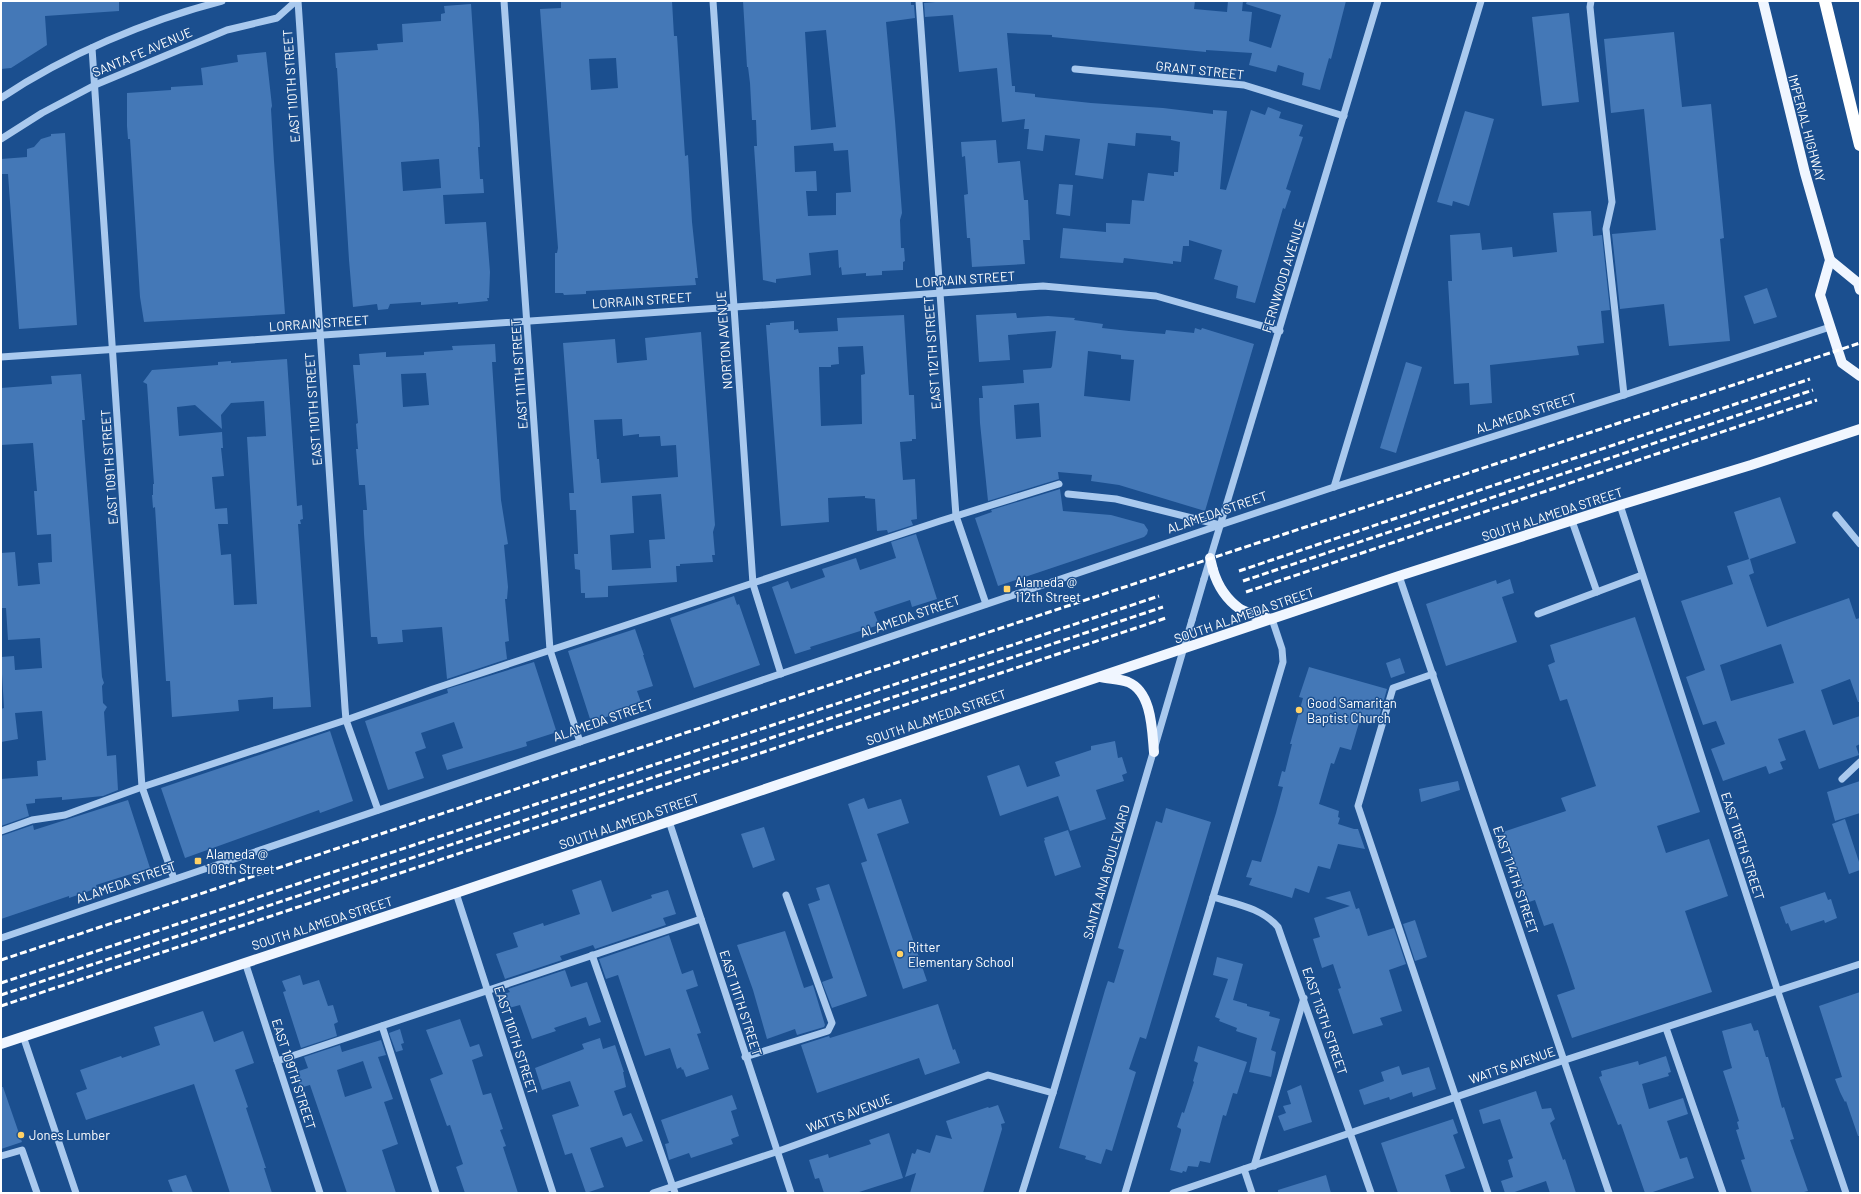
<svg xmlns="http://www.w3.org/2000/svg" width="1861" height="1194" font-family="Barlow,sans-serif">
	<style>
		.building { fill: #4478b7; fill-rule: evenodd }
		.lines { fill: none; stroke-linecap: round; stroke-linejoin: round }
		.minor { stroke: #a9c9ee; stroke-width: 7 }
		.major { stroke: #f0f6ff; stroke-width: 10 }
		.highway { stroke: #fff; stroke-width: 12 }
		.rail { stroke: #fff; stroke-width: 3; stroke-dasharray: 7 3; stroke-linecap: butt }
		.minor-bridge { stroke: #a9c9ee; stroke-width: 7 }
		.major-bridge { stroke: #f0f6ff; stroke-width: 10 }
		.poi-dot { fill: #ffd166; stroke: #1b4f8f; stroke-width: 1.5 }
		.labels { text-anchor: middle; stroke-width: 3; stroke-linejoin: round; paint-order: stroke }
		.street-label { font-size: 13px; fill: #fff; stroke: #1b4f8f }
		.poi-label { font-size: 13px; fill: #fff; stroke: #1b4f8f; text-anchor: start }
	</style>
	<rect width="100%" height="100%" fill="#1b4f8f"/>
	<!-- building -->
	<g class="building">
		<path d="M1,1H119V11L45,16L47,45L11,68L1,69Z"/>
		<path d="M561,1H672L674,36H677L685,156L688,155L692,222L698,278H695L696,285L586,291V294L564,295L563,293H555V253H557L558,248L540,9L561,8ZM616,58L618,88L591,90L589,59Z"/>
		<path d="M743,1H911V5H914L915,18L886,22L895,121L902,213L900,220L901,248H904L905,261L903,262V270L882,271V275L866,276V273L842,275L841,267L839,268L838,250L809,253L811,275L776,279V283L763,280L754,146H757L756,120H752L750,83L748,67H747ZM826,30L836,127L811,130L805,32ZM833,143L834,151L848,150L851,192L836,193V215L808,216L806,191H817L816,171L795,172L794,146Z"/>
		<path d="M947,1H1195L1194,9L1227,12L1228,1H1243L1242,11L1252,12L1249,41L1271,48L1281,15L1246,4L1247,1H1346L1331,59L1329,58L1320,90L1302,85L1304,73L1278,65L1276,72L1249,65L1252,53L1206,50V52L1052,37V35L1007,33L1012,86H1015V92L1035,94V97L1091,103L1163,108L1213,114V110L1227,111L1220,189L1226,190L1251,110L1265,115L1268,107L1281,112L1279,118L1303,125L1299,136L1303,137L1286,189L1291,191L1285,209L1283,208L1255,303L1236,298L1238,286L1214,279L1222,250L1189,240V246H1183L1181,262L1173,261V264L1124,258L1123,263L1060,258L1063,228L1106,232V223L1130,224L1132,200L1144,201L1148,173L1174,176V172H1178L1180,142L1171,140V136L1136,133L1135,146L1108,143L1103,179L1075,175L1080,139L1045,135L1043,151L1027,149L1029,129H1024L1025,119L1002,122L997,68L959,72L953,15L925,17L924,3Z"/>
		<path d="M471,4L479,124L480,147H478L480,179H483L484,193L443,195L445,224L486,222L490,272L489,298H487L488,301L458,304V302L421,305V302L390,304L388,309L378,310L377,304L353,307L349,260L337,68H336L335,53L378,50L377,44L403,42L402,24L441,21V14L445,13L444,6ZM439,159L441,188L403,191L401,162Z"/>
		<path d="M1569,13L1579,102L1542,106L1532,17Z"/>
		<path d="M1674,32L1682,107L1711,104L1724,238L1720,239L1730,341L1669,346L1664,304L1620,309L1612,234L1656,230L1644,109L1611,113L1604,39Z"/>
		<path d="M266,52L272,106L271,109L274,161L285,314L144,322L140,297L130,139H128L127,126V93L171,90V87L203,85L201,68L238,62L237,55Z"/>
		<path d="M1465,111L1494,119L1469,206L1453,201L1452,206L1437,202Z"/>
		<path d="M65,133L77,325L19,329L8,174H1V159L27,157V149L34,147L41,139L51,136V134Z"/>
		<path d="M996,140L998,163L1020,161L1024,200H1028L1030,240H1023L1025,264L972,267L970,238H967L964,195L968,194L965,156L962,157L961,142Z"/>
		<path d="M1059,184L1073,185L1070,216L1056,214Z"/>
		<path d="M1591,211L1593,236L1602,235L1610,310L1601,311L1604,343L1577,346L1579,355L1490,365L1492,403L1470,405L1469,383L1454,384L1448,281H1452L1450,235L1480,233L1482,250L1512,247L1513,257L1557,252L1553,213Z"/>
		<path d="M1767,288L1777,317L1754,324L1744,296Z"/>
		<path d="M1016,313L1017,318L1048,316L1075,318L1074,320L1103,324L1102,328L1129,331L1165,334L1166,330L1194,333L1195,328L1201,330L1202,328L1254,344L1205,511L1119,485L1091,481L1092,475L1058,472L1059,479L988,501L980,423L979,398H983L982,386L1024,383L1023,370L1051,368L1052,366L1056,331L1008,335L1010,360L979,362L976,315ZM1088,351L1121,355V359L1134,360L1130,401L1084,396ZM1039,403L1041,437L1016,439L1014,405Z"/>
		<path d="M904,315L909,395H914L916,439H912V441L900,442L903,480L915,479L917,519L911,520L913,525L888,533L887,530L877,531L875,499L865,498V496L828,498L829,522L781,526L766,325H770V323L794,321V330L798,329L799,333L838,331L837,318ZM863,346L865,374L861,375L862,424L821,426L819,367H831V365L839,364L838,347Z"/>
		<path d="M701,332L715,525L713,532L715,555H712L713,562L680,564V566H676L677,582L608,586V597L585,598V593H581L580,570L575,569L574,554H578V552L576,510H570L569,493H574L563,343L615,339L617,363L647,360L645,338ZM622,419L623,436L639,434V437L660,436L661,446L676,445L678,477L601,483L599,459H597L594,420ZM661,494L665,539L649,540L651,568L612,570L610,535L634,533L632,496Z"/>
		<path d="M495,344L496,362H492L501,500L508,544L504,545L508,587L507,599H505L509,641L505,642L507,659L447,679L442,627L402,630L403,642L378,644L377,637H371L364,534L363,510H367L365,485H359L356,449H358L356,424L358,423L353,365H360L359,354L386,352V357L424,355V352L453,350L452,346ZM426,373L429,405L403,407L401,374Z"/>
		<path d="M287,359L297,506L302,505L303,519L300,520L301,524H298L311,707L273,709V697L238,700L239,711L172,717L170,681H166L155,507L153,508L152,495H153V484H154L147,384L143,382L152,370L218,365V362L231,361V363ZM264,401L266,436L247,437L257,604L234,605L231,554L221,555L218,524H228L227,508L215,509L212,477L224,476L221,448H223L222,432L179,436L177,407L195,405L222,429L221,415L231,403Z"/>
		<path d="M1406,362L1422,367L1396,453L1380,448Z"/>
		<path d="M81,374L85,420H82L84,447L102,677L104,683L102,686L103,703L107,707L104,712L107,756L116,755L118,790L103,796L62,800V797L35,799V803L26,804L29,816L1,826V779L38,776L37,761L46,760L42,711L15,713L18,739L1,742V709L4,708L1,657L14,656L15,670L42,668L40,638L8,640L6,608H1V553L15,552L18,586L40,584L38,563L52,562L51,534L37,535L34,491H37L33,443L1,445V388L52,384L51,376Z"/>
		<path d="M1060,489L1063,511L1111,515L1144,524L1148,530L1147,534L1144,537L998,586L975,518L992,512L991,510Z"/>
		<path d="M1780,497L1796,543L1750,559L1754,573L1749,575L1767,627L1849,598L1856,619L1860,618V702H1858L1850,679L1821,690L1833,725L1860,716V744L1856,746L1859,755L1819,769L1805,730L1778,739L1786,760L1780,762L1783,769L1769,774L1766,766L1723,781L1711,749L1725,744L1716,721L1703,725L1686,677L1705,670L1681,601L1733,584L1727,566L1749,559L1734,512ZM1781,644L1794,683L1731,701L1720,665Z"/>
		<path d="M916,534L937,599L912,607L910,600L874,612L879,625L810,647L811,649L795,654L772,587L788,581L791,589L825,577L822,569L856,558L860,570L896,558L891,542Z"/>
		<path d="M1510,579L1514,593L1502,597L1517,642L1446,666L1426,604L1496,580L1497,584Z"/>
		<path d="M734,596L737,605L739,604L760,665L694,688L670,618Z"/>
		<path d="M1635,617L1700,812L1657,826L1666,853L1709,839L1728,896L1685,911L1712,992L1572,1038L1557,995L1575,989L1568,967L1553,923L1544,926L1535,900L1526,903L1503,832L1566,811L1561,798L1596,786L1567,699L1560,701L1548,665L1555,662L1550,645Z"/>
		<path d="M635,629L644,655H643L653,686L637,691L642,705L591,722L568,651Z"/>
		<path d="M1400,658L1405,673L1391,678L1386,663Z"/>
		<path d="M534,662L556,730L554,731V733L526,742L527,746L447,770L442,755L463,748L454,722L421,733L426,748L415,752L424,778L388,790L365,721L448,693L447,689Z"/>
		<path d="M1309,667L1387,689L1378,721L1361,716L1351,750L1340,747L1334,764L1331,763L1319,804L1339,811L1338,817L1340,818L1338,824L1354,829H1358L1365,849L1338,844L1330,869L1318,866L1309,893L1295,888L1292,898L1249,885L1252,878L1246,877L1252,860L1261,862L1276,813L1283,787L1278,786L1282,771L1285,772L1292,744H1290L1303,698L1299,697Z"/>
		<path d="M330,731L353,801L320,813L319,810L185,858L161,788Z"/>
		<path d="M1115,741L1118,758L1122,757L1127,773L1122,775L1124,781L1096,790L1106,819L1070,831L1058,796L1000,816L987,776L1019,765L1027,787L1060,776L1055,762L1091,750V746Z"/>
		<path d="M1458,781L1460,790L1421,802L1419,789Z"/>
		<path d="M1860,781V813L1835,821L1827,792Z"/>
		<path d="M864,798L868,809L901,799L909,823L877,834L927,981L903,989L861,863L867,861L848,804Z"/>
		<path d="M128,800L150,868L96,885L97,888L89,891L69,898V896L1,919V836L33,825L34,830Z"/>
		<path d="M1166,808L1211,822L1146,1039L1140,1037L1129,1069L1136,1072L1112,1151L1106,1149L1101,1164L1085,1159L1086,1156L1059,1148L1105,990L1108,981L1114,983L1124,950L1118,948L1156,821L1162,823Z"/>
		<path d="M1845,819L1860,865V870L1849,874L1832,824Z"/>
		<path d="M764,827L775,860L753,868L741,834Z"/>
		<path d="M1068,830L1081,867L1055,876L1044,841L1045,840L1044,838Z"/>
		<path d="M601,880L612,912L652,898L651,895L668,890L676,914L663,918L666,925L595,949L593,945L560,956L562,960L505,979L496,954L518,947L513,933L543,923L544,926L580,914L572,890Z"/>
		<path d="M829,884L867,996L832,1008L822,982L833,978L808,904L820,900L816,888Z"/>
		<path d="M1350,891L1356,909L1359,908L1368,936L1394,928L1406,964L1389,970L1402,1011L1380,1018L1383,1025L1353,1034L1338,989L1341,988L1333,964L1322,968L1313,939L1320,937L1314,918L1350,906L1325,898Z"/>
		<path d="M1825,892L1828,900L1831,899L1837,918L1825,923L1824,920L1791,931L1788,923L1786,924L1780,907Z"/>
		<path d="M1415,920L1427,957L1415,961L1403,924Z"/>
		<path d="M785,931L804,988L813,985L825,1025L824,1027L797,1035L795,1029L767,1039L753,990L737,945Z"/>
		<path d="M669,935L682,974L693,970L698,986L686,990L701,1033L697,1034L709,1069L686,1077L683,1069L682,1070L681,1067L677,1069L670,1048L645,1056L618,975L606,979L599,959Z"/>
		<path d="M1217,957L1243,964L1233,1000L1247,1004V1006L1270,1012L1269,1016L1280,1019L1271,1050L1276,1052L1271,1077L1249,1072L1257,1038L1236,1031L1237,1028L1219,1021L1220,1019L1215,1017L1228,979L1213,975Z"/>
		<path d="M565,970L571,987L587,982L601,1022L589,1026L586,1017L554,1028L556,1031L532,1039L520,1005L509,1008L504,994L510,992L508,989Z"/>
		<path d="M300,975L303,985L319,980L328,1006L333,1005L338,1022L334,1024L337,1036L301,1048L283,992L286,991L282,981Z"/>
		<path d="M1860,992V1136H1858L1846,1101L1845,1102L1840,1092L1835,1079L1842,1077L1819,1006Z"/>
		<path d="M938,1004L953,1050L955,1049L960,1063L925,1075L919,1058L817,1093L801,1045L829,1036L830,1038Z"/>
		<path d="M203,1011L214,1042L243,1031L254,1063L235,1070L248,1107L246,1108L266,1168H264L272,1193H230L194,1084L86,1120L76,1093L87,1089L80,1070L121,1056L122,1058L160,1045L154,1027Z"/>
		<path d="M460,1019L470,1047L479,1044L483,1056L472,1060L483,1095L491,1093L503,1129L500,1130L506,1146L503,1147L518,1193H465L456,1167L463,1164L450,1125L447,1126L430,1079L443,1074L426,1030Z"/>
		<path d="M1751,1023L1754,1031L1758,1030L1766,1057H1768L1782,1108L1784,1107L1794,1139L1790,1140L1808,1191L1800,1193H1752L1741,1160L1745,1159L1736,1130L1739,1129L1737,1122L1739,1121L1723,1071L1732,1068L1722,1031Z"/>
		<path d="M400,1029L404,1043L401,1044L403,1050L396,1052L389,1033Z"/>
		<path d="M600,1038L603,1049L615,1045L624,1072H623L626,1087L614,1091L623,1116L631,1113L643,1141L626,1147L622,1137L590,1148L604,1187L586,1193L572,1153L565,1155L552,1115L579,1106L570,1081L542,1090L535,1068L584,1049L582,1044Z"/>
		<path d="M381,1040L386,1055L378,1057L393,1099L384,1102L398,1144L382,1150L396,1193H347L310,1085L300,1088L296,1072L308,1068L304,1057L340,1045L342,1052ZM363,1061L372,1088L345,1097L337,1070Z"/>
		<path d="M1198,1046L1247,1062L1237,1094L1233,1093L1226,1116L1223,1115L1210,1163L1200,1161L1198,1167L1188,1166L1186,1172L1183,1171L1182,1173L1170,1170L1181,1131V1129L1177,1127L1182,1112L1184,1113L1194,1082L1193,1081L1198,1063L1194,1061Z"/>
		<path d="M1666,1056L1671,1072L1668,1073L1669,1076L1642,1084L1649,1109L1683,1098L1688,1114L1667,1121L1680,1159L1687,1157L1694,1178L1650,1193H1645L1621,1124L1618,1125L1599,1077L1602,1076L1601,1071L1638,1061L1639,1065Z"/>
		<path d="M1399,1066L1402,1075L1429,1067L1436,1089L1413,1097L1412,1092L1390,1100L1389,1097L1364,1105L1359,1090L1384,1081L1381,1072Z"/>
		<path d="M1301,1085L1312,1122L1284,1131L1278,1116L1286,1113L1283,1106L1291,1104L1287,1091Z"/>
		<path d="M1,1087H3L22,1142L1,1149Z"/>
		<path d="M1536,1091L1542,1109L1551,1108L1555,1119L1550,1123L1563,1160L1565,1159L1567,1165L1576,1193H1550L1546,1181L1512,1193H1505L1501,1181L1513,1177L1508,1160L1513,1158L1500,1119L1483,1124L1479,1110Z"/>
		<path d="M732,1095L737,1109L731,1111L739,1136L731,1139L733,1144L691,1158L689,1153L669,1160L665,1144L669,1143L661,1120Z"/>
		<path d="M998,1105L1005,1123L1001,1124L1002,1129L983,1193H910L916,1173L905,1177L912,1153L915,1154L917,1149L930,1153L936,1135L952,1139L946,1121L988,1107L989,1108Z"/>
		<path d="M1453,1119L1458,1133L1453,1135L1465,1168L1445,1175L1451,1193H1398L1381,1143Z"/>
		<path d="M889,1133L903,1178L856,1193H824L819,1178L815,1179L809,1160L828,1154L829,1158L871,1144L869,1140Z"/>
		<path d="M186,1175L193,1193H173L168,1180Z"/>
		<path d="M1326,1175L1331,1193H1278V1190Z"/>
	</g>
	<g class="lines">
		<!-- minor -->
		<g class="minor">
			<path d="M298,1L345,708L346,720L378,810"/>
			<path d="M504,1L550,650L580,742"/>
			<path d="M713,1L753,584L781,674"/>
			<path d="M919,1L956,516L986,604"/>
			<path d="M1591,1L1590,7L1593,37L1612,202L1606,229L1624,395"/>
			<path d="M92,48L142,787L174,879"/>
			<path d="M1075,69L1244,85L1344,116"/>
			<path d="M1,98C65,55 148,20 222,1"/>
			<path d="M1,139L42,113L95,85L227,30L277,18L296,1"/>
			<path d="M1,357L1043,286L1156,296L1280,331"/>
			<path d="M1334,487L1481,1"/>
			<path d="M1068,494L1116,499L1220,525"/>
			<path d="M1620,505L1778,992L1846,1193"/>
			<path d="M1836,515L1860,544"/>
			<path d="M1572,521L1597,592"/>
			<path d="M1399,576L1609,1193"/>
			<path d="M1204,579L1378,1"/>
			<path d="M1538,614L1642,575"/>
			<path d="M1433,674L1393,688L1358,806L1488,1193"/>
			<path d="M1842,779L1860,762"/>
			<path d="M669,821L791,1193"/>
			<path d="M1,831L32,820L65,815L142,787L346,720L433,689L940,521L1059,484"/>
			<path d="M456,893L553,1193"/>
			<path d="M1213,897C1236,904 1262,908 1278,927L1371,1193"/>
			<path d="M1,938L1220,525L1334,487L1624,395L1830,327"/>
			<path d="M592,955L675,1193"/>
			<path d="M245,962L320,1193"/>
			<path d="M382,1026L436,1193"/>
			<path d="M1666,1028L1723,1193"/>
			<path d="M23,1036L76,1193"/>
			<path d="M745,1057L828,1031L832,1023L786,895"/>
			<path d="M277,1061L701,919"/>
			<path d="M1,1156L22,1150L37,1193"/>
			<path d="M1254,1166L1304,998"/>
			<path d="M1244,1169L1252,1193"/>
			<path d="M653,1193L776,1152L988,1075L1053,1093"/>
			<path d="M1022,1193L1053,1093L1192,620"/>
			<path d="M1125,1193L1283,662L1282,649L1272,619"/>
			<path d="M1173,1193L1565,1060L1860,964"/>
		</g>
		<!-- major -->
		<g class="major">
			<path d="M1763,1L1805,173L1830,260L1820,295L1842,363L1860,376"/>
			<path d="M1830,260L1858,283L1860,290"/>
			<path d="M1210,558L1213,570"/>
			<path d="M1240,609L1254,615L1272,619"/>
			<path d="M1100,677C1108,679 1120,679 1128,682C1152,692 1152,730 1154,752"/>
			<path d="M1,1044L456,893L1399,576L1620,505L1751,465L1860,429"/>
		</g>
		<!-- highway -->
		<path class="highway" d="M1825,1L1860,145"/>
		<!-- rail -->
		<g class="rail">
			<path d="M1239,571L1810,379"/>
			<path d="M1243,581L1813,390"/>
			<path d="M1246,592L1817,400"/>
			<path d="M1,960L1860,343"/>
			<path d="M1,983L1159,596"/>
			<path d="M1,995L1163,607"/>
			<path d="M1,1006L1166,618"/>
		</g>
		<!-- minor-bridge -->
		<path class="minor-bridge" d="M1192,620L1204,579"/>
		<!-- major-bridge -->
		<path class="major-bridge" d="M1213,570C1218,587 1226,599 1240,609"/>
	</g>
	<!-- markers -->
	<g class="poi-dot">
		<rect x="1003" y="585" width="8" height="8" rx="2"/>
		<circle cx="1299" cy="710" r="4"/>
		<rect x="194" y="857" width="8" height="8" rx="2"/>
		<circle cx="900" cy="954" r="4"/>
		<circle cx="21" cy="1135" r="4"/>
	</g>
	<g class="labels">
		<!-- street labels -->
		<g class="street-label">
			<text transform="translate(142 52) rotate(-23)" y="5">SANTA FE AVENUE</text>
			<text transform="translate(1200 70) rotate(6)" y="5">GRANT STREET</text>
			<text transform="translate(291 86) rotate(-94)" y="5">EAST 110TH STREET</text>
			<text transform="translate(1807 128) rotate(75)" y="5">IMPERIAL HIGHWAY</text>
			<text transform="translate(1283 276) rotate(-73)" y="5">FERNWOOD AVENUE</text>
			<text transform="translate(965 279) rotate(-4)" y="5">LORRAIN STREET</text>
			<text transform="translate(642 300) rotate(-4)" y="5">LORRAIN STREET</text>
			<text transform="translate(319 323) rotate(-4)" y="5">LORRAIN STREET</text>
			<text transform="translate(724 340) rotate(-94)" y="5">NORTON AVENUE</text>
			<text transform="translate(932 353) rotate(-94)" y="5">EAST 112TH STREET</text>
			<text transform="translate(519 374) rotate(-94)" y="5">EAST 111TH STREET</text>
			<text transform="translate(313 409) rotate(-94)" y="5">EAST 110TH STREET</text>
			<text transform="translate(1526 413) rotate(-18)" y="5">ALAMEDA STREET</text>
			<text transform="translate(109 467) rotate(-94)" y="5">EAST 109TH STREET</text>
			<text transform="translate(1217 512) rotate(-19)" y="5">ALAMEDA STREET</text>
			<text transform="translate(1552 514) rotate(-18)" y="5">SOUTH ALAMEDA STREET</text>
			<text transform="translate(1244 615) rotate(-19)" y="5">SOUTH ALAMEDA STREET</text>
			<text transform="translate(910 616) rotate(-19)" y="5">ALAMEDA STREET</text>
			<text transform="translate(936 717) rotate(-19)" y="5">SOUTH ALAMEDA STREET</text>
			<text transform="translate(603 720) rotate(-19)" y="5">ALAMEDA STREET</text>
			<text transform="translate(629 821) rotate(-19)" y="5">SOUTH ALAMEDA STREET</text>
			<text transform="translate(1743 846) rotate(72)" y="5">EAST 115TH STREET</text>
			<text transform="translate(1106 872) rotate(-74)" y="5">SANTA ANA BOULEVARD</text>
			<text transform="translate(1516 880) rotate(71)" y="5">EAST 114TH STREET</text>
			<text transform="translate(126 882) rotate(-19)" y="5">ALAMEDA STREET</text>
			<text transform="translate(322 923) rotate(-18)" y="5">SOUTH ALAMEDA STREET</text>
			<text transform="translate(741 1003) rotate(72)" y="5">EAST 111TH STREET</text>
			<text transform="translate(1325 1021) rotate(71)" y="5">EAST 113TH STREET</text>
			<text transform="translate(516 1040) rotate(72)" y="5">EAST 110TH STREET</text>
			<text transform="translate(1512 1065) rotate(-19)" y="5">WATTS AVENUE</text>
			<text transform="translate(294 1074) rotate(72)" y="5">EAST 109TH STREET</text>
			<text transform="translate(849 1113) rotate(-20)" y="5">WATTS AVENUE</text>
		</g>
		<!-- poi labels -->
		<g class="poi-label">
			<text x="1015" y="587">Alameda @<tspan x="1015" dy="15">112th Street</tspan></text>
			<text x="1307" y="708">Good Samaritan<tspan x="1307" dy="15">Baptist Church</tspan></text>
			<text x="206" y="859">Alameda @<tspan x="206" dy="15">109th Street</tspan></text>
			<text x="908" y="952">Ritter<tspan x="908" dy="15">Elementary School</tspan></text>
			<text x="29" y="1140">Jones Lumber</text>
		</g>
	</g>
	<!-- border -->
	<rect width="1861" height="1194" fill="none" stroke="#ffffff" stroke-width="4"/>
</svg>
